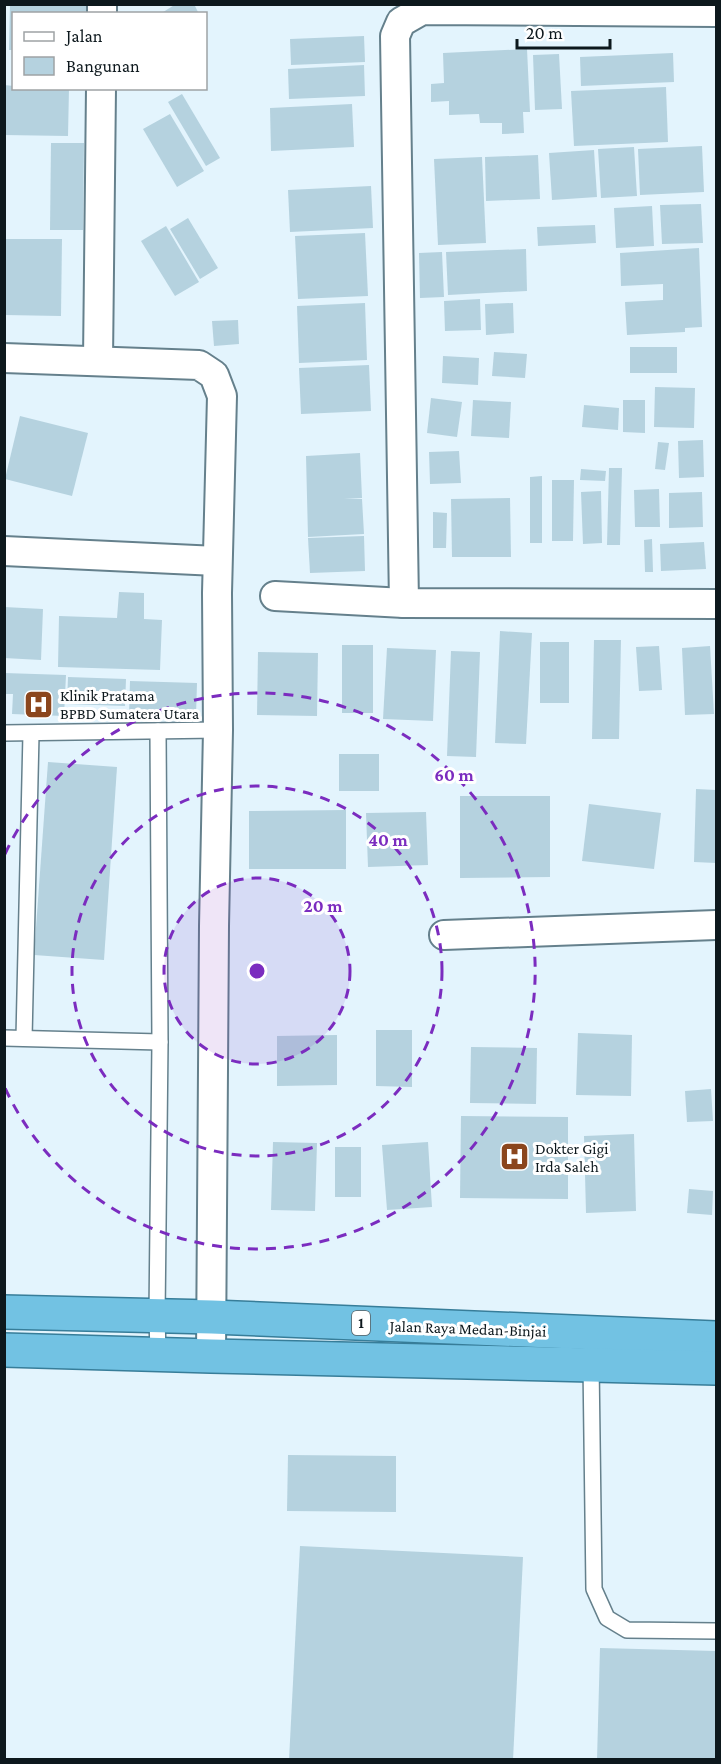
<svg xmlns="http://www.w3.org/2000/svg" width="721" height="1764" font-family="'Crimson Pro',serif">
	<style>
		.building { fill: #b5d2df }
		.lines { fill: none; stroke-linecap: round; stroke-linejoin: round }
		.service-casing { stroke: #65808c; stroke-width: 18 }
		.minor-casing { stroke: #65808c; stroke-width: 32 }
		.trunk-casing { stroke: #377d99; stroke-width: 36 }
		.service { stroke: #fff; stroke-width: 15 }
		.minor { stroke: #fff; stroke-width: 28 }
		.trunk { stroke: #72c2e3; stroke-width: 33 }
		.ring { fill: none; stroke: #7b2cbf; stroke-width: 3; stroke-dasharray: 10 8 }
		.labels { text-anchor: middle; stroke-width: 6; stroke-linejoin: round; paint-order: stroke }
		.shield { fill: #fff; stroke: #565d61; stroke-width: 1.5 }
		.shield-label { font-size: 15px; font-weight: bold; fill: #0d181d }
		.poi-label { font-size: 16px; fill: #0d181d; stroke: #fff; text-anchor: start }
		.street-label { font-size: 16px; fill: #0d181d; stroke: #fff }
		.centre { fill: #7b2cbf; stroke: #fff; stroke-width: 3 }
		.ring-label { font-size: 18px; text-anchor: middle; font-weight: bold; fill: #7b2cbf; stroke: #fff; stroke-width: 6; stroke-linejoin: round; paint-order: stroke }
	</style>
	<rect width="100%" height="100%" fill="#e3f4fd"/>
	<!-- building -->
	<g class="building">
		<path d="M10,4H86V14H14V50H9Z"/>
		<path d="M176,4H194L199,14H160Z"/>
		<path d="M364,36L365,62L291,65L290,39Z"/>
		<path d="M527,49L530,112H523L524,133L502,134V123H480L479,114L449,115V101L431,102V84L444,83L443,53Z"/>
		<path d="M673,53L674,82L581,86L580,57Z"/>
		<path d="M559,54L562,109L535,110L533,55Z"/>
		<path d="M364,65L365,96L289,99L288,69Z"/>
		<path d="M4,85L14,86V88H69L68,136L4,135Z"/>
		<path d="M666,87L668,142L574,146L571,91Z"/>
		<path d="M182,94L220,158L206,166L168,102Z"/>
		<path d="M352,104L354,147L271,151L270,108Z"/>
		<path d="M170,114L204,171L177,187L143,129Z"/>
		<path d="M51,143H84L83,230H50Z"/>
		<path d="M702,146L704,192L640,195L638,149Z"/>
		<path d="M634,147L637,196L601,198L598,149Z"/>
		<path d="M594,150L597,197L552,200L549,153Z"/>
		<path d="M538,155L540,199L486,201L485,157Z"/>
		<path d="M482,157L486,243L438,245L434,159Z"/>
		<path d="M371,186L373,228L290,232L288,190Z"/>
		<path d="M701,204L703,243L662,244L660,205Z"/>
		<path d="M652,206L654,246L616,248L614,208Z"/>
		<path d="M188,218L218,268L200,279L170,229Z"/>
		<path d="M595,225L596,243L538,246L537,227Z"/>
		<path d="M166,226L199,282L175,296L141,241Z"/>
		<path d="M365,233L368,296L298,299L295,236Z"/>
		<path d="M6,239H62L61,316L5,315Z"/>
		<path d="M699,248L702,327L685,328V332L627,335L625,302L663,300V284L621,286L620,253Z"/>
		<path d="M526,249L527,291L448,295L446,252Z"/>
		<path d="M442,252L444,297L420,298L419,253Z"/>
		<path d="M480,299L481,330L445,331L444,301Z"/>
		<path d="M365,303L367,360L299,363L297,306Z"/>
		<path d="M513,303L514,333L486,335L485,304Z"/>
		<path d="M238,320L239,344L214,346L212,321Z"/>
		<rect x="630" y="347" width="47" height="26"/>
		<path d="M494,352L527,354L525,378L492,376Z"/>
		<path d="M443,356L479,358L478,385L442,383Z"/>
		<path d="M369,365L371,411L301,414L299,368Z"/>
		<path d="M655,387L695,388L694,428L654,427Z"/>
		<path d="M431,398L462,402L457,437L427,433Z"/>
		<path d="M473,400L511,402L509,438L471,436Z"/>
		<path d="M623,400H645V433L623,432Z"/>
		<path d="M584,405L619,408L618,430L582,427Z"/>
		<path d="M20,416L88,433L72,496L5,479Z"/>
		<path d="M703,440L704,477L679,478L678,441Z"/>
		<path d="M658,442L669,443L665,470L655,469Z"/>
		<path d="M459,451L461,483L430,484L429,452Z"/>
		<path d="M360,453L362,498L344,499H362L364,534L308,537L306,456Z"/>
		<path d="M609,468H622L620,545H607Z"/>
		<path d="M581,469L606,471L605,481L580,480Z"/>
		<path d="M542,476V543H530V477Z"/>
		<path d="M552,480H574L573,541H552Z"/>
		<path d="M659,489L660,527H635L634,490Z"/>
		<path d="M601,491L602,543L583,544L581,492Z"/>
		<path d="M702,492L703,527L669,528V493Z"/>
		<path d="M510,498L511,557H452L451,499Z"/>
		<path d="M433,512L447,513L446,548H433Z"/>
		<path d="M364,536L365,571L310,573L308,538Z"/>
		<path d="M652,539L653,572H645L644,540Z"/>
		<path d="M704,542L706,569L661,571L660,544Z"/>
		<path d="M119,592L144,593V619L162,620L160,670L58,667L59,616L117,618Z"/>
		<path d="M4,607L43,609L41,660L4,658Z"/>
		<path d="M500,631L532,633L526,744L495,743Z"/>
		<path d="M594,640H621L619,739H592Z"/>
		<rect x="540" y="642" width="29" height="61"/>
		<rect x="342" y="645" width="31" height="68"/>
		<path d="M659,646L662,690L639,691L636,647Z"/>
		<path d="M710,646L714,714L685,715L682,648Z"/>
		<path d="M387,648L436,650L433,721L383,719Z"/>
		<path d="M451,651L480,652L476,757L447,756Z"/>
		<path d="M258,652L318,653L317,716L257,715Z"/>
		<path d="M4,673L66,675L64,716L12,714L13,694H4Z"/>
		<path d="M68,677L126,679L125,706L67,704Z"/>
		<path d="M130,681L197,683L196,715L129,713Z"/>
		<rect x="339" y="754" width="40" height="37"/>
		<path d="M48,762L117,767L104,960L34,955Z"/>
		<path d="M696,789L716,790V863L694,862Z"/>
		<path d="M460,796H550V877L460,878Z"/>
		<path d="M589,804L661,813L654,869L582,861Z"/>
		<path d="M346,810V869H249V811Z"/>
		<path d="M426,812L428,865L368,867L366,813Z"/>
		<path d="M376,1030H412V1087L376,1086Z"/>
		<path d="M578,1033L632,1035L631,1096L576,1095Z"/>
		<path d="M337,1035V1085L277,1086V1036Z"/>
		<path d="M471,1047L537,1048L536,1104L470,1103Z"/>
		<path d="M711,1089L713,1121L687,1122L685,1091Z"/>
		<path d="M461,1116L568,1117V1199L460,1198Z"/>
		<path d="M634,1134L636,1211L586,1213L584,1136Z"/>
		<path d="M273,1142L317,1143L315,1211L271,1210Z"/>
		<path d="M428,1142L432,1207L387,1210L382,1145Z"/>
		<rect x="335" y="1147" width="26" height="50"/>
		<path d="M689,1189L713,1191L712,1215L687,1213Z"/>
		<path d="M288,1455L396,1456V1512L287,1511Z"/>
		<path d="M300,1546L523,1557L513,1760H289Z"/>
		<path d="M600,1648L716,1651V1760H597Z"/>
	</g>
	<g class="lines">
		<defs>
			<g id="service">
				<path d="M158,731L160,1042L157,1316L158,1355"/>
				<path d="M4,733L218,730"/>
				<path d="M4,1038L160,1042"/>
				<path d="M24,1038L31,734"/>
				<path d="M591,1363L594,1589L607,1618L627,1630L716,1631"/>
			</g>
			<g id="minor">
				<path d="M102,14V4"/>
				<path d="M4,358L199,365L214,375L222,396L217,593L218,730L214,926L211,1356"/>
				<path d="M98,360L101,88"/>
				<path d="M4,551L217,561"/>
				<path d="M275,596L404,603L716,604"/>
				<path d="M404,603L395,36L401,22L422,10L716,12"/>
				<path d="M444,935L716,925"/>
			</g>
			<g id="trunk">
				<path d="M4,1312L212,1317L716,1338"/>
				<path d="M4,1350L211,1356L716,1368"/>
			</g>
		</defs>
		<!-- service casing -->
		<use href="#service" class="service-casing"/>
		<!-- minor casing -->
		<use href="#minor" class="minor-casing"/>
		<!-- trunk casing -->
		<use href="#trunk" class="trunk-casing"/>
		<!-- service -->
		<use href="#service" class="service"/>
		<!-- minor -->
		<use href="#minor" class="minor"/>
		<!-- trunk -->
		<use href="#trunk" class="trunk"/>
	</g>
	<!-- distance rings -->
	<circle cx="257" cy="971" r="93" fill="#7b2cbf" fill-opacity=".12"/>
	<g class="ring">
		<circle cx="257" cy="971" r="93"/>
		<circle cx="257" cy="971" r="185"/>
		<path d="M5 854A278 278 0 1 1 5 1088"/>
	</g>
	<!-- icons -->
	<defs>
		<symbol id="hospital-square" viewBox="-11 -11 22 22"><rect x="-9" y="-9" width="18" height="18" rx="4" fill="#8b461d" stroke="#fff"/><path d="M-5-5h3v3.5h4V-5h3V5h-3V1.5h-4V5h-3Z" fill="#fff"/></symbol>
	</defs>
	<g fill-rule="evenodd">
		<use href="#hospital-square" x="22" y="688" width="33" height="33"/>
		<use href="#hospital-square" x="498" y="1140" width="33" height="33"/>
	</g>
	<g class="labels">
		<!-- shield labels -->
		<rect class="shield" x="352" y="1311" width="18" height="24" rx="4.5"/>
		<g class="shield-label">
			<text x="361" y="1328">1</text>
		</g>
		<!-- poi labels -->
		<g class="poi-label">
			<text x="60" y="701">Klinik Pratama<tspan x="60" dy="18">BPBD Sumatera Utara</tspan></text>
			<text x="535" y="1154">Dokter Gigi<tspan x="535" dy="18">Irda Saleh</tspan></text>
		</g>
		<!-- street labels -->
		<g class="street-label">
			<text transform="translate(468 1328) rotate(2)" y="6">Jalan Raya Medan-Binjai</text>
		</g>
	</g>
	<circle cx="257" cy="971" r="9" class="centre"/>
	<g class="ring-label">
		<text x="454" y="781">60 m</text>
		<text x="388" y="846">40 m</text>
		<text x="323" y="912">20 m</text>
	</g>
	<!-- border -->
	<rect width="721" height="1764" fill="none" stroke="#0d181d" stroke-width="12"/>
	<!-- legend -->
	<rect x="12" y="12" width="195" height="78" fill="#ffffff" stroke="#9ea3a5" stroke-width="1.5"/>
	<rect x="24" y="32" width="30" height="9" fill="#ffffff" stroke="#9ea3a5" stroke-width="1.5"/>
	<text x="66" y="42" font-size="18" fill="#0d181d">Jalan</text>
	<rect x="24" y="57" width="30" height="18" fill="#b5d2df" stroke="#9ea3a5" stroke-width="1.5"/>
	<text x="66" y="72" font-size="18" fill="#0d181d">Bangunan</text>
	<!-- scale -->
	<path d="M517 39v9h93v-9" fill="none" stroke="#0d181d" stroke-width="3"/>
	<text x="526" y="39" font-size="18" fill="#0d181d" stroke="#ffffff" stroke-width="4.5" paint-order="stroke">20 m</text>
</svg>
